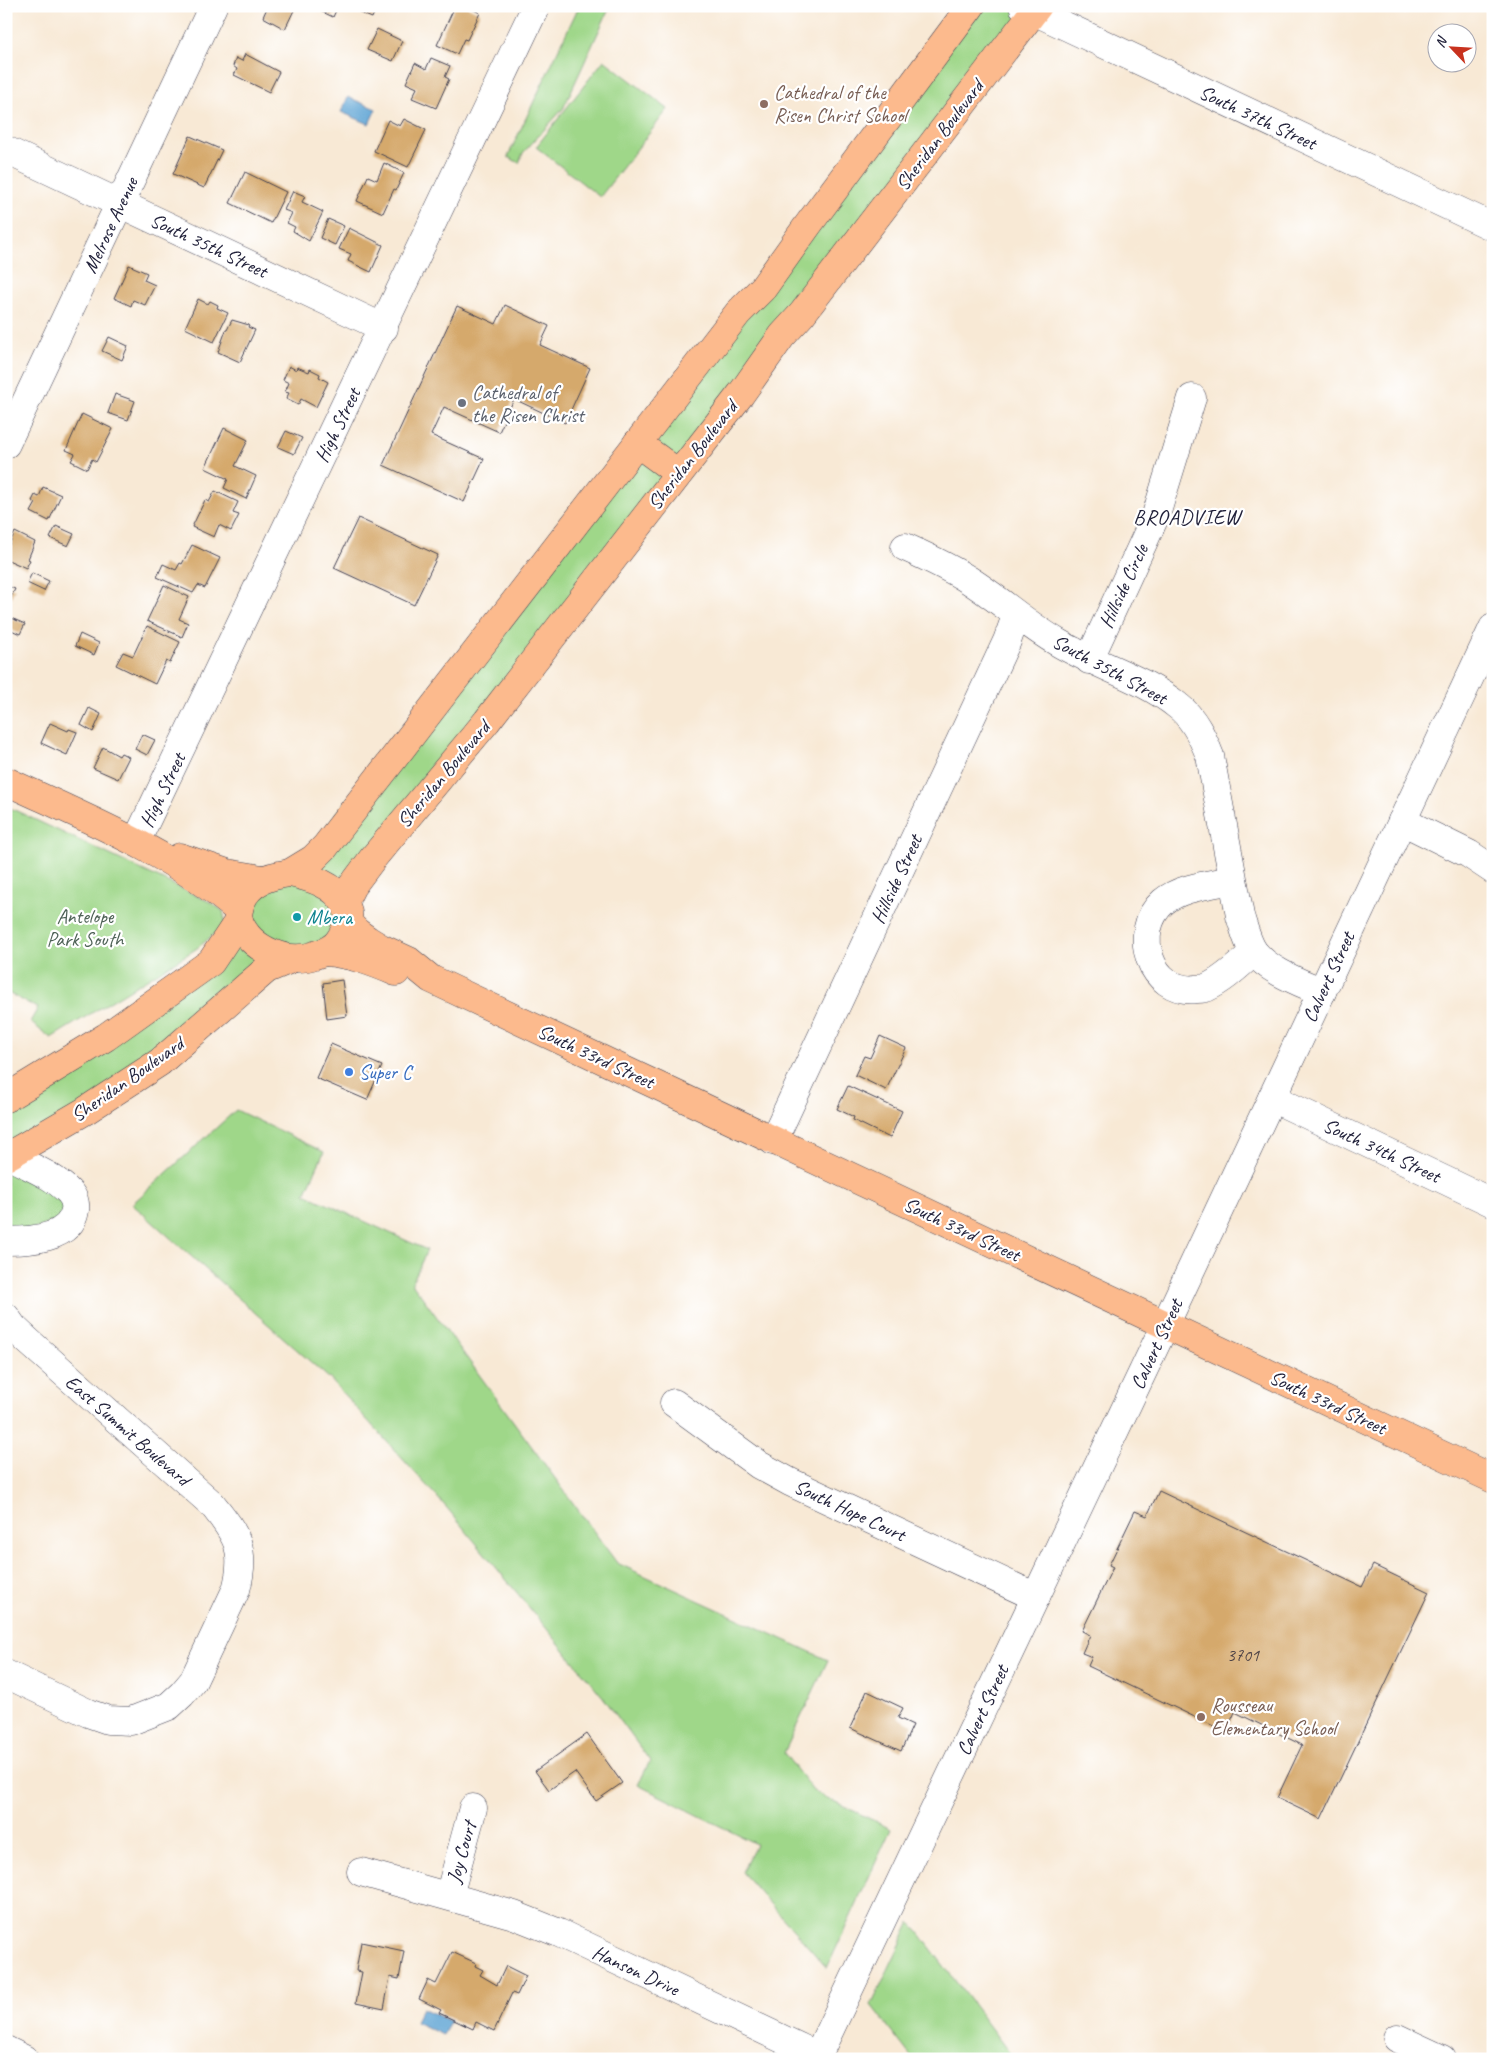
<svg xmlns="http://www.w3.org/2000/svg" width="1499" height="2065" font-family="Caveat,sans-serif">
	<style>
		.green { fill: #9fd789; stroke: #607c62 }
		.water { fill: #5ea4d4; stroke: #406388 }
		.building { fill: #d5a96c }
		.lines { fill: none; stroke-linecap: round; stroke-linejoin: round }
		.minor-casing { stroke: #424052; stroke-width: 29 }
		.major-casing { stroke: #424052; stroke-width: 29 }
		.minor { stroke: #fff; stroke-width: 28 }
		.major { stroke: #fcba8d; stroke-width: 28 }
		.education-dot { fill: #8d6e63; stroke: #fff; stroke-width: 2 }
		.worship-dot { fill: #6b7280; stroke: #fff; stroke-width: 2 }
		.culture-dot { fill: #0f9aa8; stroke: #fff; stroke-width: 2 }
		.shop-dot { fill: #3f7fe0; stroke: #fff; stroke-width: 2 }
		.labels { text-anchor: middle; stroke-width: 4.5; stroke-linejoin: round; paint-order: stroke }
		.number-label { font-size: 18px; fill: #4f4447 }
		.education-label { font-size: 20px; fill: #785e54; stroke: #fff; text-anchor: start }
		.street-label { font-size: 20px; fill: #22223b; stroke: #fff }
		.worship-label { font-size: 20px; fill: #5b616d; stroke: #fff; text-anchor: start }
		.park-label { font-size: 20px; fill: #4e6156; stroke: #fff }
		.culture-label { font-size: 20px; fill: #0d838f; stroke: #fff; text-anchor: start }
		.shop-label { font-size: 20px; fill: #366cbe; stroke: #fff; text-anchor: start }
		.neighbourhood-label { font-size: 21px; letter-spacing: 1px; fill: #22223b; stroke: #fff }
	</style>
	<rect width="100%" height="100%" fill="#fff"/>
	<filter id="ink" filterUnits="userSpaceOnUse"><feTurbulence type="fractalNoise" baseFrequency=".02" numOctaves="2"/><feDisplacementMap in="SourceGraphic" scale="10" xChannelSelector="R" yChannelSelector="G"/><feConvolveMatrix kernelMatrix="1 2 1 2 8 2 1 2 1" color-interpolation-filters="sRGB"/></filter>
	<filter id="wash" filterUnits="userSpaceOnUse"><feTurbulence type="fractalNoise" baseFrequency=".0096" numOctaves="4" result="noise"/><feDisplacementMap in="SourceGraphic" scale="20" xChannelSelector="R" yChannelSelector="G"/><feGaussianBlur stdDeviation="1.12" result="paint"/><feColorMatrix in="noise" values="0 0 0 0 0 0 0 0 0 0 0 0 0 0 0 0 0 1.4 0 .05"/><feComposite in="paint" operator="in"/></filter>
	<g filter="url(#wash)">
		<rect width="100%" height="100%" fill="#f8e9d5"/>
		<!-- green -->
		<g class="green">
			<path d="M579,6H608L609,9L563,109L523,153L519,163L508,157L510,152Z"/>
			<path d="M971,6H1038L348,911L309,958L9,1155L74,1213L6,1241V1098L211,962L238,910L290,873Z"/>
			<path d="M604,60L668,109L600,197L536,147Z"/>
			<path d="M6,806L210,902L223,911L225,921L222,928L196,949L51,1038L30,1022L38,1008L6,992Z"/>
			<path d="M236,1110L324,1152L305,1194L427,1250L412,1283L617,1563L828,1660L784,1753L813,1791L891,1829L827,1968L742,1872L756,1844L638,1785L650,1761L603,1697L447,1508L330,1379L132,1204Z"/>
			<path d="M911,1922L1014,2059H913L871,2005Z"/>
		</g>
		<!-- water -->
		<g class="water">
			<path d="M348,97L376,109L369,124L341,112Z"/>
			<path d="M422,2008L450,2021L443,2035L415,2022Z"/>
		</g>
		<g id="blocks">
			<!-- building -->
			<g class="building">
				<path d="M264,6H296L285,29L263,17L267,8Z"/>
				<path d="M310,6H338L333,17Z"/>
				<path d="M363,6H377L372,18L360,13Z"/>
				<path d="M455,6H466L480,13L467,40L464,39L457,54L437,45Z"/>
				<path d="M377,29L402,41L393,61L367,50Z"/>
				<path d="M245,54L279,72L269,92L234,75L237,69L233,66L236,58L242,61Z"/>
				<path d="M431,58L450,66L445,77L449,79L436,108L412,98L417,88L406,83L415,63L426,69Z"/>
				<path d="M404,119L426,130L408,167L374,151L388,120L400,126Z"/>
				<path d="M190,136L222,150L204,188L173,174Z"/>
				<path d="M384,163L404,173L396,190L394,189L383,213L357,201L368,176L377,180Z"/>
				<path d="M245,172L286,192L271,223L230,203Z"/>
				<path d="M293,191L305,196L302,202L323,212L309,241L293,231L295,227L287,223L292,213L284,210Z"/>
				<path d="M328,219L344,226L335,245L320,238Z"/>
				<path d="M349,228L383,245L371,272L348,261L351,254L339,249Z"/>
				<path d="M129,265L147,273L144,280L155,285L145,305L133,300L131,306L114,298Z"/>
				<path d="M198,299L208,304L210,301L218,305L217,308L228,313L214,342L185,328Z"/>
				<path d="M505,305L549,326L540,345L590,368L565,423L514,399L499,432L444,407L431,435L484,459L464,502L383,465L457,306L496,324Z"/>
				<path d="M232,320L249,325L248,327L255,330L240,362L218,352L226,330H227Z"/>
				<path d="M109,337L128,346L122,360L102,351Z"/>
				<path d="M289,366L296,370L297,367L309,372L310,369L320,374L319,377L328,382L316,407L301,399L298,405L286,399L289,393L285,392L289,383L283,380Z"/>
				<path d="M115,394L135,401L128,420L108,413Z"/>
				<path d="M82,414L113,429L96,462L92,459L87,469L71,461L75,454L66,450Z"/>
				<path d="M224,428L248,440L235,466L256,476L246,499L224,488L228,479L205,468Z"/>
				<path d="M286,431L302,438L294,454L278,447Z"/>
				<path d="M43,487L61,495L49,521L31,512L36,503L32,501L35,495L39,497Z"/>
				<path d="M215,491L238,502L233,513L239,515L231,531L219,525L214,537L192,527L205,500L209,502Z"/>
				<path d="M358,518L438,555L414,605L334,568Z"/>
				<path d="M56,526L74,534L68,546L50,538Z"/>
				<path d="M15,532L35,542L28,559L30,560L26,568L6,559V551Z"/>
				<path d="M192,545L220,558L205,588L198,585L193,593L157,577L163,564L176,570L180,563L182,564Z"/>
				<path d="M32,573L49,581L44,591L27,583Z"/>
				<path d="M6,585L15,589L7,605L10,607L6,615Z"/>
				<path d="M164,585L189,597L179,619L188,623L182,637L147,621Z"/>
				<path d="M11,618L25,624L20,634L7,628Z"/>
				<path d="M147,626L180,642L170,663L166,661L155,684L116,665L123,652L133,656Z"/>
				<path d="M80,634L99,643L94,655L75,646Z"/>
				<path d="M89,708L101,714L93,732L81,725Z"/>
				<path d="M50,723L68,731L69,729L77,732L67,755L41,743Z"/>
				<path d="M142,734L155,740L147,755L135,749Z"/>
				<path d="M103,747L119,756L121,753L129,757L118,779L93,768Z"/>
				<path d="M342,980L347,1016L327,1019L323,983Z"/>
				<path d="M880,1036L906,1048L886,1090L855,1075L864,1056L870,1058Z"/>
				<path d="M331,1044L382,1066L367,1100L316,1078Z"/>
				<path d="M848,1086L902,1111L890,1138L853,1120L854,1117L837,1109Z"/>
				<path d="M1159,1491L1362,1587L1373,1565L1429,1592L1321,1819L1277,1798L1302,1745L1235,1712L1226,1732L1088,1666L1092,1657L1082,1653L1090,1635L1082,1631L1113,1567L1109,1565L1135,1511L1147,1516Z"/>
				<path d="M867,1691L903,1708L898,1718L913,1725L901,1751L850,1728Z"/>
				<path d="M587,1734L622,1783L596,1801L575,1772L549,1790L535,1771Z"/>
				<path d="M361,1942L404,1951L399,1979L390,1977L384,2009L356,2003L362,1972L356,1971Z"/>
				<path d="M452,1952L476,1963L475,1966L483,1970L480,1975L497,1985L506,1966L526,1976L517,1995L512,1993L494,2031L476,2022L473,2029L439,2013L441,2010L419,1999L428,1980L436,1984Z"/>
			</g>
		</g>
	</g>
	<g filter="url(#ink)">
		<use href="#blocks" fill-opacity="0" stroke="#424052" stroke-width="1"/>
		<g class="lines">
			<defs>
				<g id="minor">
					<path d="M1023,6L1493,227"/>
					<path d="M6,150L384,328"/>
					<path d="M6,444L213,6"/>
					<path d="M905,547C927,557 949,567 969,580C999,599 1026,624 1057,642C1095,665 1142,677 1178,706C1194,718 1203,738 1210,756L1240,916C1244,928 1247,942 1254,952C1270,972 1300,982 1322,992"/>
					<path d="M1089,660L1156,515L1192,398"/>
					<path d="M1402,821L1469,854L1493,870"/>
					<path d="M136,842L536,6"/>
					<path d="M1232,880C1210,885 1181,887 1163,902C1130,931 1150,995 1197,989C1201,989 1205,989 1208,987C1225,979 1240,964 1254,952"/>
					<path d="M1272,1098L1493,1203"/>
					<path d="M773,1141L1007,641L1016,616"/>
					<path d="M6,1154C27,1166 52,1174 69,1192C74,1197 76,1204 75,1210C71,1239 29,1241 6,1241"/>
					<path d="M6,1317L13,1327L28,1341L212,1504C237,1535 247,1550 236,1590L193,1681L182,1694L169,1706L131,1721L108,1720L88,1713L6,1674"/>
					<path d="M674,1403L759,1465L790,1482L1036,1597"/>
					<path d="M361,1872L514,1915L559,1933L818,2056"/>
					<path d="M449,1896L473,1808"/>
					<path d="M1397,2038L1442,2059"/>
					<path d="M6,2050L24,2059"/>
					<path d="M816,2059L1165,1325L1493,628"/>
				</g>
				<g id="major">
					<path d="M637,443L678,473"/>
					<path d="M6,781C85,818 171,852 238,910"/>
					<path d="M180,857L227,873L262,879"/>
					<path d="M290,873L313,859L325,847L711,348L738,313L763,288L808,225L971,6"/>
					<path d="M290,873C311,878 334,884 345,904C352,917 347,928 340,939C335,948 325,952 315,955C288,965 250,950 239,921C237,914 239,909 241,902C250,881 269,876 290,873Z"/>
					<path d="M344,902L352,886L373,858L487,721L741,394L782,336L802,314L1038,6"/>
					<path d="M348,923L357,932L368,940L381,948L409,961L431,979L1493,1479"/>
					<path d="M325,952C351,954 372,962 396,972"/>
					<path d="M6,1098L106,1037L211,962L239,920"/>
					<path d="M6,1157L85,1111L160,1062L267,969L291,959"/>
				</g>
			</defs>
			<!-- minor casing -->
			<use href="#minor" class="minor-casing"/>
			<!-- major casing -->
			<use href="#major" class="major-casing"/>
			<!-- minor -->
			<use href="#minor" class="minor"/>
			<!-- major -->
			<use href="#major" class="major"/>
		</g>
	</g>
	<!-- markers -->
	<g class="education-dot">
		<circle cx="764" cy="104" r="5"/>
		<circle cx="1201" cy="1717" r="5"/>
	</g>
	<circle class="worship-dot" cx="462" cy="403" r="5"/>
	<circle class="culture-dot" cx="297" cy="917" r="5"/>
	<circle class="shop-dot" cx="349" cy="1072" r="5"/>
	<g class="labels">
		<!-- number labels -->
		<g class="number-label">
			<text x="1243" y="1661">3701</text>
		</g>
		<!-- education labels -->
		<g class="education-label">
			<text x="774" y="99">Cathedral of the<tspan x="774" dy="23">Risen Christ School</tspan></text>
			<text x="1211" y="1712">Rousseau<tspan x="1211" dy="23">Elementary School</tspan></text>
		</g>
		<!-- street labels -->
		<g class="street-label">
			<text transform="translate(1258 117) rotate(25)" y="7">South 37th Street</text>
			<text transform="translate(939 135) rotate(-53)" y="7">Sheridan Boulevard</text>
			<text transform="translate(110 225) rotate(-65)" y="7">Melrose Avenue</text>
			<text transform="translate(209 245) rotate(25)" y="7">South 35th Street</text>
			<text transform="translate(337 425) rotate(-64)" y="7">High Street</text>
			<text transform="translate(692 455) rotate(-52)" y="7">Sheridan Boulevard</text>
			<text transform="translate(1123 586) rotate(-65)" y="7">Hillside Circle</text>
			<text transform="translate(1110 669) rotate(28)" y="7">South 35th Street</text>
			<text transform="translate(443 774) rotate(-50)" y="7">Sheridan Boulevard</text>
			<text transform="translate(162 790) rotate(-64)" y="7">High Street</text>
			<text transform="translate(896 879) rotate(-65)" y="7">Hillside Street</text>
			<text transform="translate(1328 977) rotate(-65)" y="7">Calvert Street</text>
			<text transform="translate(596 1056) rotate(25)" y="7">South 33rd Street</text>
			<text transform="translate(127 1079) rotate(-35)" y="7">Sheridan Boulevard</text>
			<text transform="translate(1382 1150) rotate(25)" y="7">South 34th Street</text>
			<text transform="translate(962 1229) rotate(25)" y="7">South 33rd Street</text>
			<text transform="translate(1156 1344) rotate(-65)" y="7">Calvert Street</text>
			<text transform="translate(1328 1402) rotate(25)" y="7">South 33rd Street</text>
			<text transform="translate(128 1430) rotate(41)" y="7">East Summit Boulevard</text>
			<text transform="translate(850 1510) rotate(25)" y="7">South Hope Court</text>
			<text transform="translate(982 1710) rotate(-65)" y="7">Calvert Street</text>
			<text transform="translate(461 1852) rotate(-74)" y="7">Joy Court</text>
			<text transform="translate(636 1970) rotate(25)" y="7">Hanson Drive</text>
		</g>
		<!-- worship labels -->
		<g class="worship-label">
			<text x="472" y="399">Cathedral of<tspan x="472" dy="23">the Risen Christ</tspan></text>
		</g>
		<!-- park labels -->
		<g class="park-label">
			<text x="85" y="923">Antelope<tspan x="85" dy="23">Park South</tspan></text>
		</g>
		<!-- culture labels -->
		<g class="culture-label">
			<text x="307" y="924">Mbera</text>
		</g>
		<!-- shop labels -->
		<g class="shop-label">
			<text x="359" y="1079">Super C</text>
		</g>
		<!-- neighbourhood labels -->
		<g class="neighbourhood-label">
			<text x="1187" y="524">BROADVIEW</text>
		</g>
	</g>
	<!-- margin -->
	<rect width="1499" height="2065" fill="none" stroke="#fff" stroke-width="25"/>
	<!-- north arrow -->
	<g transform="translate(1452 48) rotate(295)"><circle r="24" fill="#ffffff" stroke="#a7a7b1"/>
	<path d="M0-4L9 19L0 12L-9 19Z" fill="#c8321e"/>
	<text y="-8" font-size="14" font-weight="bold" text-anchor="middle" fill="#22223b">N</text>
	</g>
</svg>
